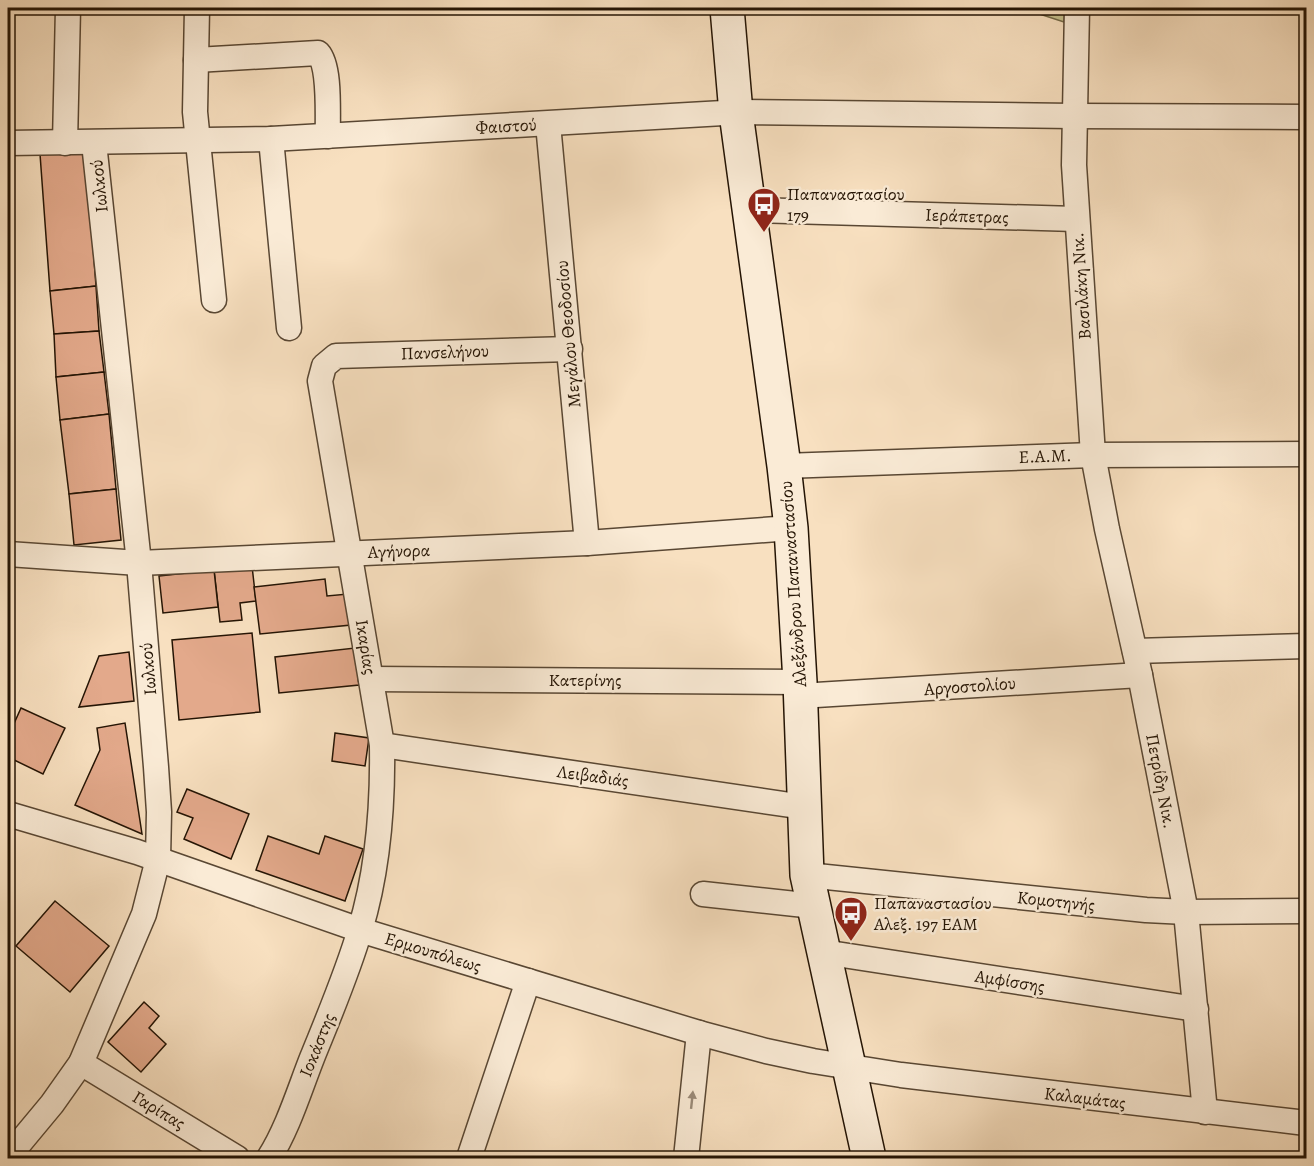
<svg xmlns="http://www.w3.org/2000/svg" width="1314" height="1166" font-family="Alegreya,serif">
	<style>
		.green { fill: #c5c08d; stroke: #746a48; stroke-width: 1.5 }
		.building { fill: #e3a98b; stroke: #241404; stroke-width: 1.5 }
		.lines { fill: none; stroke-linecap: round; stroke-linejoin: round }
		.minor-casing { stroke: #594733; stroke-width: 27 }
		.secondary-casing { stroke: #241404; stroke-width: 36 }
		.minor { stroke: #faebd6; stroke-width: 24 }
		.secondary { stroke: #faebd6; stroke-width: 33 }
		.oneway { fill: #9a8a78 }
		.labels { text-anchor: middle; stroke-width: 5; stroke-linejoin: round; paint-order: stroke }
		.street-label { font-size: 18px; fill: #241404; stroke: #faebd6 }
		.poi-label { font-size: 18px; fill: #241404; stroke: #faebd6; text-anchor: start }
	</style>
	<rect width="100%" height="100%" fill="#f8e0c0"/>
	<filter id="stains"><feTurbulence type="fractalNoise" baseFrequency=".00333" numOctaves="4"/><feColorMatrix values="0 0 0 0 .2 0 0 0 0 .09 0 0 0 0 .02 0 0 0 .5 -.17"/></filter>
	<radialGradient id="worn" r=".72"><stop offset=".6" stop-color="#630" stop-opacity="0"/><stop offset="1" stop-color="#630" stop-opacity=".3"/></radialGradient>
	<!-- green -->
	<path class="green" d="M1021,8H1065L1064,22Z"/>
	<!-- building -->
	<g class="building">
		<path d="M86,151L96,286L50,291L40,154Z"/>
		<path d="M96,286L99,331L54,334L50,291Z"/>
		<path d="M99,331L104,372L56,377L54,334Z"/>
		<path d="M104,372L109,414L60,420L56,377Z"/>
		<path d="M109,414L116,489L69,494L60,420Z"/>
		<path d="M116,489L121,540L74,545L69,494Z"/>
		<path d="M252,566L256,601L240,603L242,620L220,622L214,570Z"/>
		<path d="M214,570L218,607L163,613L159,576Z"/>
		<path d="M325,579L327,596L348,594L351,625L260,634L254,587Z"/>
		<path d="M252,633L260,712L179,720L172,640Z"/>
		<path d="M355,648L359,685L279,693L275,657Z"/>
		<path d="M129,652L134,701L79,707L99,656Z"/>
		<path d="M21,708L65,728L43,774L8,757V737Z"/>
		<path d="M125,723L142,834L75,805L100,750L97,728Z"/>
		<path d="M335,733L369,738L365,766L332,761Z"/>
		<path d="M187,789L249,814L231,859L184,839L193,818L177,812Z"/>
		<path d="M268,836L319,854L325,836L363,849L345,901L256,870Z"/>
		<path d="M55,901L109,946L70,992L16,946Z"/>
		<path d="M144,1002L159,1016L149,1028L166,1044L141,1072L108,1042Z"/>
	</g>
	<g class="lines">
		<defs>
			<g id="minor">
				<path d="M197,8L195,112L214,300"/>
				<path d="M1077,8L1074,165L1093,455L1107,529L1140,675L1186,912L1205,1112"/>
				<path d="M196,60L318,53C331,67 327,116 328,136"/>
				<path d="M548,124L587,543"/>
				<path d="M271,139L289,328"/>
				<path d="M8,143L271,139L741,112L1073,116L1306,117"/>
				<path d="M65,143L68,8"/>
				<path d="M749,210L1076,219"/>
				<path d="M784,466L1093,455L1306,454"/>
				<path d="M8,554L139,563L587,543L791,528"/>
				<path d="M1135,651L1306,646"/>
				<path d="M371,679L800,682"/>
				<path d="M800,696L1140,675"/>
				<path d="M382,745L804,807"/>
				<path d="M8,814L137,852L360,930L699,1033L766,1051L813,1061L901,1075L1306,1123"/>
				<path d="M807,875L1146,910L1186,912L1306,911"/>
				<path d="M703,894L814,906"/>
				<path d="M823,952L1196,1009"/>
				<path d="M81,1063L237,1158"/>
				<path d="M8,1157L52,1104L81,1063L144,914L158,859L159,812L156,767L139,563L94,143"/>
				<path d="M269,1158C288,1128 299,1091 312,1058C329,1016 347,974 360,930C378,871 383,807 382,745L320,381L324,366L336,356L570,349"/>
				<path d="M469,1158L528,981"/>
				<path d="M686,1158L699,1033"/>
			</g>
			<path id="secondary" d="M727,8L736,113L784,466L791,528L800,682L807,875L869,1158"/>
		</defs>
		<!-- minor casing -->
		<use href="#minor" class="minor-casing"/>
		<!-- secondary casing -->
		<use href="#secondary" class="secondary-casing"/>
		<!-- minor -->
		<use href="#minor" class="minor"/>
		<!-- secondary -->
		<use href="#secondary" class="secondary"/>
	</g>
	<!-- one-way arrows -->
	<defs><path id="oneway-solid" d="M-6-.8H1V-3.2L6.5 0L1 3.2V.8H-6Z" transform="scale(1.5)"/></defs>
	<use class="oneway" href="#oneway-solid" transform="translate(692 1100) rotate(-84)"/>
	<!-- icons -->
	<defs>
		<symbol id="bus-pin" viewBox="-11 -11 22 30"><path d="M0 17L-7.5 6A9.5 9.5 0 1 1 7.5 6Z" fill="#8f2418" stroke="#faebd6"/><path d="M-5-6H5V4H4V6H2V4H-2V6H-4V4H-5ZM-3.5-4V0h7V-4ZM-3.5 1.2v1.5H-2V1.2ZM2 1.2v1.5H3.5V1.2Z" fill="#fff"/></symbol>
	</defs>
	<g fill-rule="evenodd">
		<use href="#bus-pin" x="745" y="185" width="38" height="52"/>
		<use href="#bus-pin" x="832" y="894" width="38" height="52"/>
	</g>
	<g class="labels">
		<!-- street labels -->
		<g class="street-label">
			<text transform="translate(506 126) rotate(-3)" y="6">Φαιστού</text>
			<text transform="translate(99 186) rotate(-96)" y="6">Ιωλκού</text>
			<text transform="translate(967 216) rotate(2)" y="6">Ιεράπετρας</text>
			<text transform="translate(1081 286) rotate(-94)" y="6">Βασιλάκη Νικ.</text>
			<text transform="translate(568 334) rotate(-95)" y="6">Μεγάλου Θεοδοσίου</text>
			<text transform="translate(445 352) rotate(-2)" y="6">Πανσελήνου</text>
			<text transform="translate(1045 456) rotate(-2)" y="6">Ε.Α.Μ.</text>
			<text transform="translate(399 551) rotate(-2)" y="6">Αγήνορα</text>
			<text transform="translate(793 584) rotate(-94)" y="6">Αλεξάνδρου Παπαναστασίου</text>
			<text transform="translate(366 647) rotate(81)" y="6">Ικαρίας</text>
			<text transform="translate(148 669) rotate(-95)" y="6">Ιωλκού</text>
			<text x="585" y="686">Κατερίνης</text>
			<text transform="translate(970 686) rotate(-4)" y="6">Αργοστολίου</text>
			<text transform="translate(593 776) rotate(8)" y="6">Λειβαδιάς</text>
			<text transform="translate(1161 781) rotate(79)" y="6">Πετρίδη Νικ.</text>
			<text transform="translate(1056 901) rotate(6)" y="6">Κομοτηνής</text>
			<text transform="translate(433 952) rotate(17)" y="6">Ερμουπόλεως</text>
			<text transform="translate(1010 981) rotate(9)" y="6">Αμφίσσης</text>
			<text transform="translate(317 1045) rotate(-68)" y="6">Ιοκάστης</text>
			<text transform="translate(1085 1098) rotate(7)" y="6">Καλαμάτας</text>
			<text transform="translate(159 1110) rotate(31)" y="6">Γαρίπας</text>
		</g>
		<!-- poi labels -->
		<g class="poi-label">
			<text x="787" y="200">Παπαναστασίου<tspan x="787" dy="21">179</tspan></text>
			<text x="874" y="909">Παπαναστασίου<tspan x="874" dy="21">Αλεξ. 197 ΕΑΜ</tspan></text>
		</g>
	</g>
	<!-- margin -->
	<rect width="1314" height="1166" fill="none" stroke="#f8e0c0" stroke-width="30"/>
	<rect x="9" y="9" width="1296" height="1148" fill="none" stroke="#241404" stroke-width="3"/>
	<rect x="15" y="15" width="1284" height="1136" fill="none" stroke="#241404" stroke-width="1.5"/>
	<rect width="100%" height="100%" filter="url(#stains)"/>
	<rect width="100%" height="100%" fill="url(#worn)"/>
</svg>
